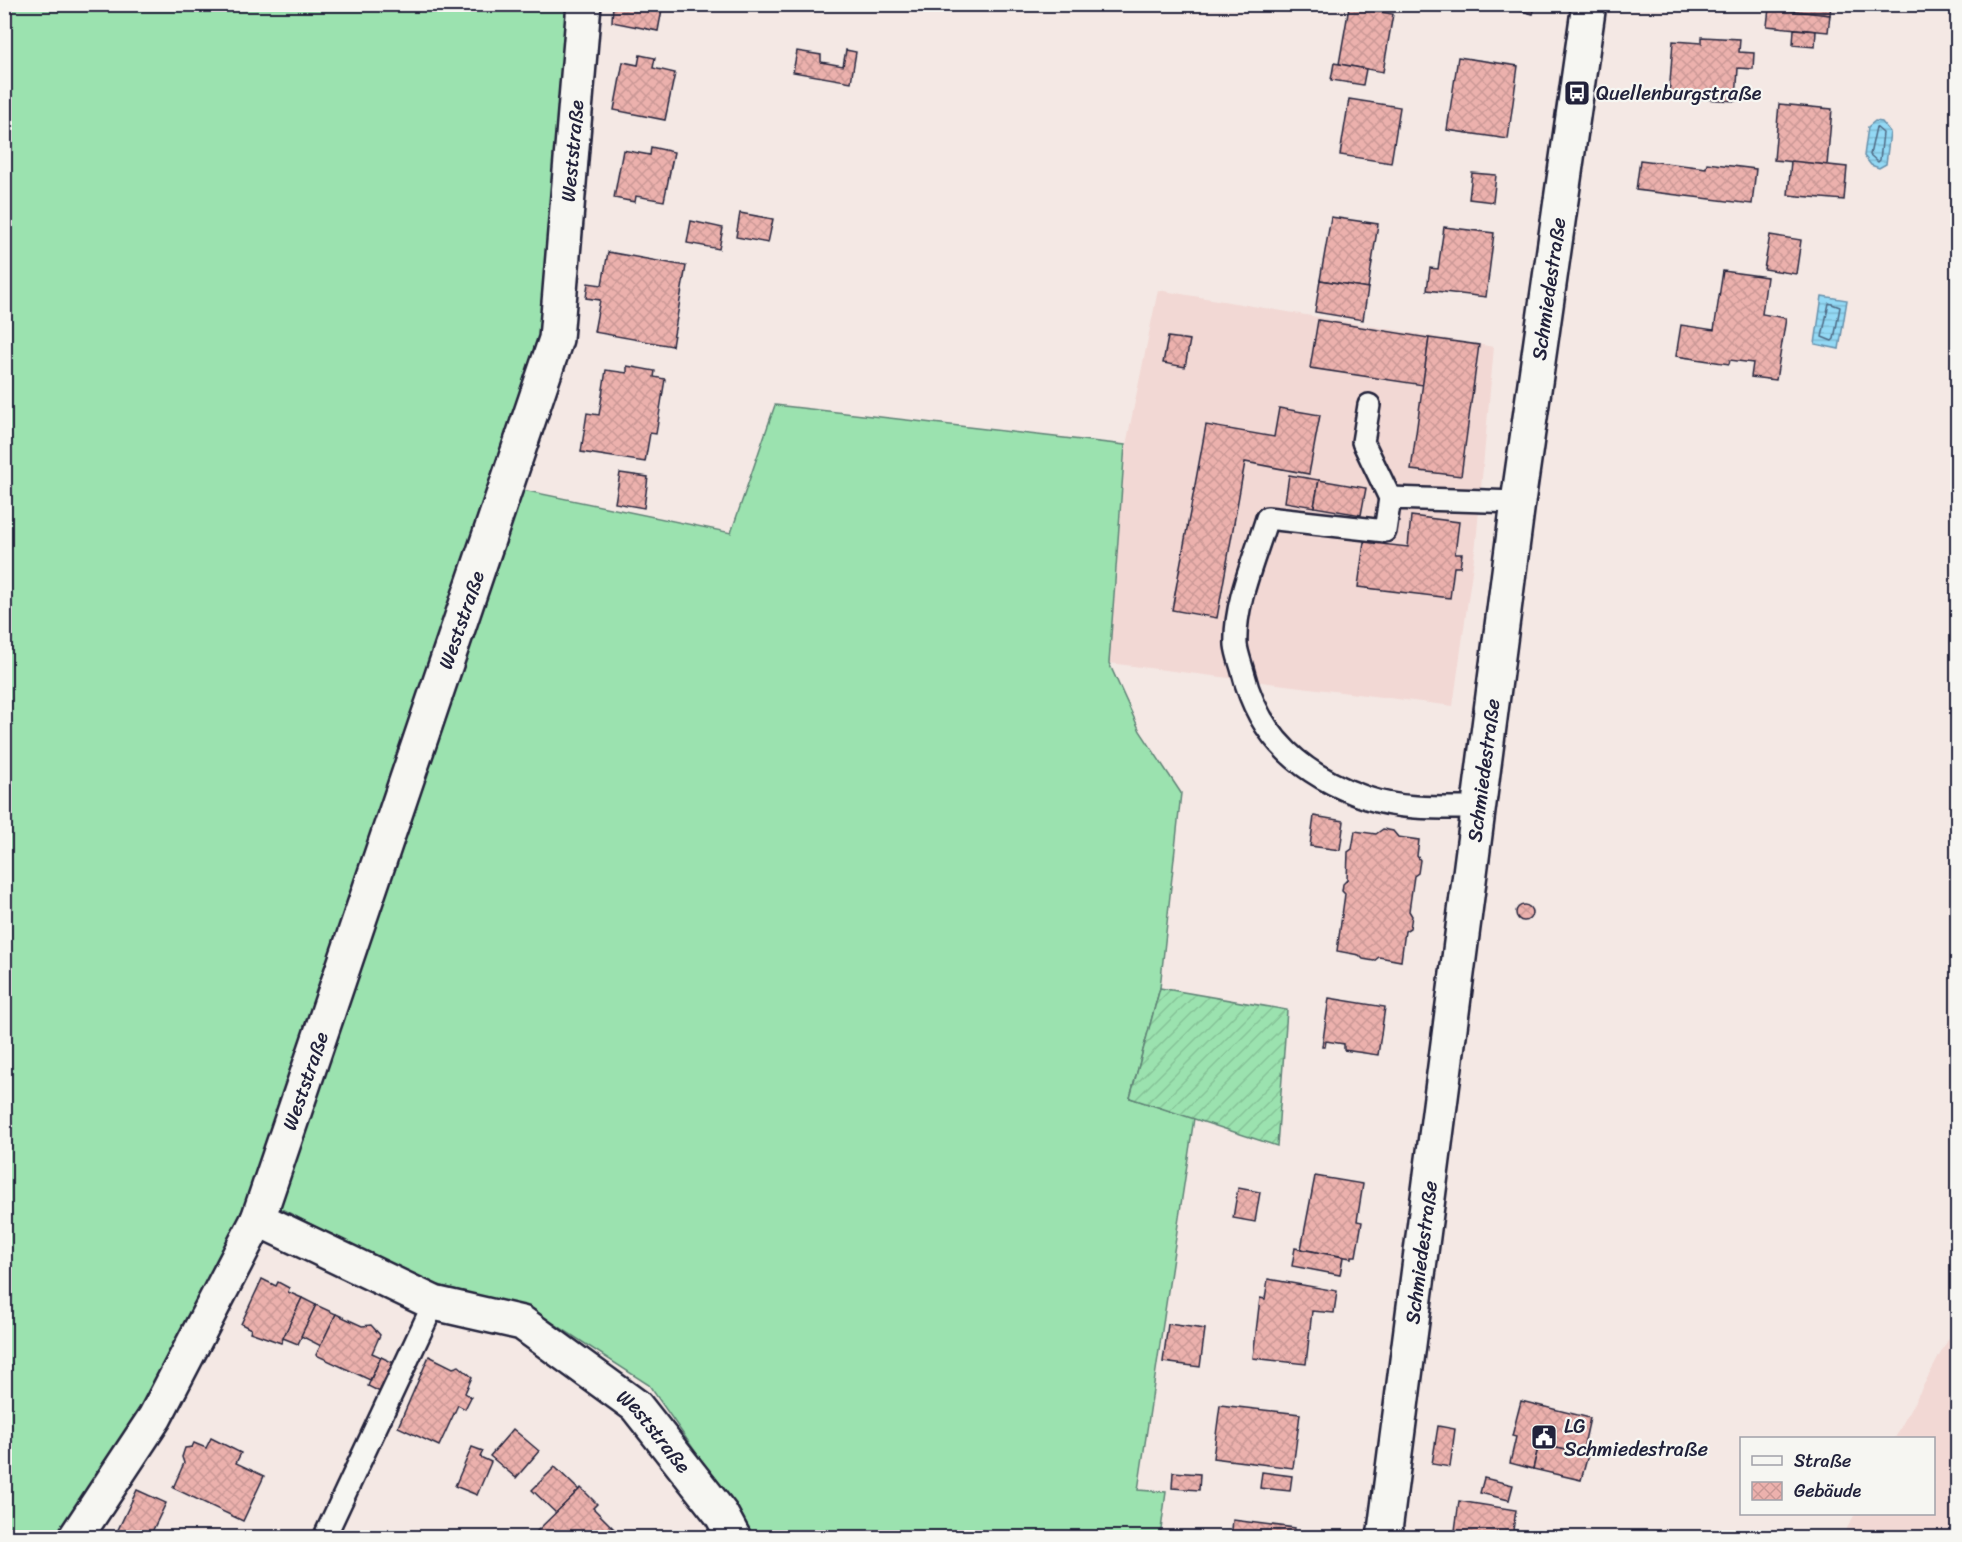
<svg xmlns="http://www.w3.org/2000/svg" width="1962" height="1542" font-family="Sriracha,sans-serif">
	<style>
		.built { fill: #f2d8d4 }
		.grass { fill: #9be2af; stroke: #5e8275; stroke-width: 1.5 }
		.garden { fill: url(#garden-furrows); stroke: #5e8275; stroke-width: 1.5 }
		.water { fill: url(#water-rules); stroke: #6690ab; stroke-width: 1.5 }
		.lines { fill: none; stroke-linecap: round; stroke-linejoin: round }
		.shore { stroke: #4f6b85; stroke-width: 1.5 }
		.building { fill: url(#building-cross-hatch); stroke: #22223b; stroke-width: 1.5 }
		.lane-casing { stroke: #22223b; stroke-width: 26 }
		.street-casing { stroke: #22223b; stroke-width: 38 }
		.secondary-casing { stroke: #22223b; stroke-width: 38 }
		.lane { stroke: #f6f6f2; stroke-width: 21 }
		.street { stroke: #f6f6f2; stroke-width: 33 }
		.secondary { stroke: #f6f6f2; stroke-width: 33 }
		.labels { text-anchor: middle; stroke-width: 4.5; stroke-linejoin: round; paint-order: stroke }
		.poi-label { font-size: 20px; fill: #22223b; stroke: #f6f6f2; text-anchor: start }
		.street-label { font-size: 20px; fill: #22223b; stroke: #f6f6f2 }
	</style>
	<defs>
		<pattern id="garden-furrows" width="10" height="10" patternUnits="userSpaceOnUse" patternTransform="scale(1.5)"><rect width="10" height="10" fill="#9be2af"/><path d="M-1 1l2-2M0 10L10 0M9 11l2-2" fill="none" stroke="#85c297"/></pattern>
		<pattern id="water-rules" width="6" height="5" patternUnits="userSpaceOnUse" patternTransform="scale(1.5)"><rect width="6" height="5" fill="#93d9f5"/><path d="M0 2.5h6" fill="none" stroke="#7ebad3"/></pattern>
		<pattern id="building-cross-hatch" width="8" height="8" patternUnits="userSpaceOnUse" patternTransform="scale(1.5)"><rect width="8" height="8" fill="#ecb1ad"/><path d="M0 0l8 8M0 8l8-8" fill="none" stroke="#ca9896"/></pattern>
	</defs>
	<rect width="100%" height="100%" fill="#f4e8e4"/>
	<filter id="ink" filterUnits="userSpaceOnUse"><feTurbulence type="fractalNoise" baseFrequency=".0167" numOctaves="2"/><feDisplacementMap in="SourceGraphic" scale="12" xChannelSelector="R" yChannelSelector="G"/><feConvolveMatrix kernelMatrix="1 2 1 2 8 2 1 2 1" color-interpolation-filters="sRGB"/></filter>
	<g filter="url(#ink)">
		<!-- built -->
		<g class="built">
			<path d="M1158,290L1494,347L1476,543L1453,706L1109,663L1126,445Z"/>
			<path d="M1957,1323V1537H1842L1855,1514H1934V1438H1895Z"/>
		</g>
		<!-- grass -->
		<g class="grass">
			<path d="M5,5H573L545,340L255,1208L173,1364L63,1537L5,1538Z"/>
			<path d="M775,405L1125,445L1109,663L1140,731L1181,793L1160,988L1130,1098L1194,1118L1138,1490L1166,1492L1160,1537H755L649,1385L533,1310L416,1279L272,1204L518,489L731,533Z"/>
		</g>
		<!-- garden -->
		<path class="garden" d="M1160,988L1287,1010L1277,1146L1130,1098Z"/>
		<!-- water -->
		<g class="water">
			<path d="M1875,121L1882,122L1890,132L1886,164L1879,168L1871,165L1864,156L1868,127Z"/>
			<path d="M1822,296L1847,300L1839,349L1815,344Z"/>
		</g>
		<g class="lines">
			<!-- shore -->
			<g class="shore">
				<path d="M1876,127L1883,133L1880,160L1878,162L1870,155Z"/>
				<path d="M1829,303L1840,307L1834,339L1832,341L1822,337Z"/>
			</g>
		</g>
		<!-- building -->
		<g class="building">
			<path d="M613,4H663L658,31L612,22Z"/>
			<path d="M1496,4H1536L1533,14Z"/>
			<path d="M1786,4H1831L1830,15L1786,11Z"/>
			<path d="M1349,7L1393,14L1383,72L1339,64Z"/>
			<path d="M1769,8L1830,15L1828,32L1767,26Z"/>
			<path d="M1794,29L1816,31L1815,47L1793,45Z"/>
			<path d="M1702,37L1740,39L1739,52L1754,53L1753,69L1738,68L1736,101L1669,97L1673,41L1702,43Z"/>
			<path d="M846,50L856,52L851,82L793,72L797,51L821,55V62L843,66Z"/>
			<path d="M640,55L655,58L653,68L675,73L665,120L614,110L623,62L638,65Z"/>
			<path d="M1458,57L1518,66L1508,139L1447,130Z"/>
			<path d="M1334,63L1366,69L1363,85L1331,80Z"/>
			<path d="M1349,99L1400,107L1391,163L1340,155Z"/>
			<path d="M1779,104L1832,109L1827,165L1774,160Z"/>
			<path d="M651,147L674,152L664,201L636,196L635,202L614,198L623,150L650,155Z"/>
			<path d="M1640,160L1706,168L1707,163L1756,169L1752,204L1636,190Z"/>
			<path d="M1791,161L1847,167L1844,200L1788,195Z"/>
			<path d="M1472,173L1496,175L1493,202L1469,199Z"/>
			<path d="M740,213L773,219L768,243L736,237Z"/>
			<path d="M1331,217L1378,224L1368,288L1320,280Z"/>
			<path d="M691,221L723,228L719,249L687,243Z"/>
			<path d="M1444,227L1494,233L1486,297L1427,290L1430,268L1438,269Z"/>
			<path d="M1770,235L1801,240L1796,274L1764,269Z"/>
			<path d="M608,252L686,266L672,346L594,332L600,300L586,298L588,283L602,285Z"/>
			<path d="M1723,271L1767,277L1762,314L1786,318L1776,380L1751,377L1753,363L1730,360L1729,364L1676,356L1681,325L1714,330Z"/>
			<path d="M1320,280L1368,288L1363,320L1315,312Z"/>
			<path d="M1318,320L1429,338L1423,385L1310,368Z"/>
			<path d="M1168,337L1190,340L1185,367L1163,363Z"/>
			<path d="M1429,338L1479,345L1461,476L1411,470Z"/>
			<path d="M627,366L655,371L654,377L665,379L656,434L650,433L645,462L581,452L587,413L599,415L606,370L627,373Z"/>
			<path d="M1279,408L1320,415L1309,474L1245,462L1217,618L1172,610L1206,425L1274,437Z"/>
			<path d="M620,473L648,477L644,508L615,503Z"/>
			<path d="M1289,475L1319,480L1314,507L1285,502Z"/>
			<path d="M1319,480L1366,488L1361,515L1314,507Z"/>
			<path d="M1411,516L1459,522L1455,554H1462L1460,567H1454L1450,598L1358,587L1364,542L1408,547Z"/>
			<path d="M1314,816L1344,821L1340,850L1310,846Z"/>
			<path d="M1383,829L1393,831L1398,837L1419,840L1417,856L1420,860L1418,873L1414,876L1409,911L1412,916L1410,928L1405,931L1401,961L1379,957L1374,961L1363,959L1359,955L1337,951L1345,894L1342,891L1343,884L1347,880L1348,852L1352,849L1355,831L1376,834Z"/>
			<circle cx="1524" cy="913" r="8"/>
			<path d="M1329,998L1385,1007L1378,1055L1344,1050V1044L1326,1041L1325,1047H1322Z"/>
			<path d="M1315,1176L1363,1184L1357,1221L1362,1222L1356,1256H1351V1258L1301,1249Z"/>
			<path d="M1238,1188L1260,1192L1255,1222L1233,1218Z"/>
			<path d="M1295,1248L1343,1257L1340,1275L1292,1266Z"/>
			<path d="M262,1279L276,1286L278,1282L289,1288L288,1292L302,1298L281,1343L250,1332L251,1329L241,1324Z"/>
			<path d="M1268,1279L1337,1291L1334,1313L1312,1311L1306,1364L1253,1358L1260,1298L1265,1299Z"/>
			<path d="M302,1298L316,1305L298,1344L283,1338Z"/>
			<path d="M316,1305L336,1314L321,1346L301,1336Z"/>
			<path d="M336,1314L362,1326L371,1325L380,1335L372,1353L381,1357L370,1380L316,1355Z"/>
			<path d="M1168,1324L1205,1329L1200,1367L1163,1362Z"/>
			<path d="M429,1356L453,1368L459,1366L472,1377L465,1393L471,1397L465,1409L458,1405L439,1446L398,1427Z"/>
			<path d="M381,1357L396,1364L382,1393L368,1386Z"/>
			<path d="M1521,1401L1590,1418L1582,1454L1539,1444L1533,1469L1510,1463L1516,1437L1512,1436Z"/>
			<path d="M1220,1405L1300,1414L1293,1468L1213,1458Z"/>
			<path d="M1438,1426L1455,1429L1450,1467L1432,1464Z"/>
			<path d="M513,1429L539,1451L516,1478L490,1456Z"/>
			<path d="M211,1438L241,1453L236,1463L264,1476L243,1521L173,1488L184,1463L182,1457L185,1448L192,1447L194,1443L206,1448Z"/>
			<path d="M1539,1444L1588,1455L1581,1480L1533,1469Z"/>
			<path d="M472,1447L483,1451L480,1457L491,1462L477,1495L455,1486Z"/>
			<path d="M555,1467L579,1490L556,1513L532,1490Z"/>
			<path d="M1173,1472L1200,1474L1199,1490L1172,1488Z"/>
			<path d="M1262,1472L1292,1476L1290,1491L1260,1488Z"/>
			<path d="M1484,1478L1513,1485L1509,1500L1480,1493Z"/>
			<path d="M581,1488L597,1504L593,1508L623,1538H539L535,1533Z"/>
			<path d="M137,1490L166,1503L149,1538H114Z"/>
			<path d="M1459,1501L1516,1510L1513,1530L1532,1532L1531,1538H1454Z"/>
			<path d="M1233,1520L1295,1528L1293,1538H1231Z"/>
		</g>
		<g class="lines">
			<defs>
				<g id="lane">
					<path d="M1369,405L1363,442L1390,498"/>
					<path d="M1479,808C1443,808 1402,810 1367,798C1303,776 1259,738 1243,672C1241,664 1237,654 1236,645C1234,603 1255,558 1267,518L1385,531L1390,498L1518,502"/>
					<path d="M324,1538L434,1303"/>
				</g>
				<g id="street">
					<path id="s1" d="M584,4L556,339L258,1219L434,1303L522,1323L636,1406L721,1514L734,1538"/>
					<path d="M75,1538L155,1417L258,1219"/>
				</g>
				<g id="secondary">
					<path id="s2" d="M1384,1538L1518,502L1589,4"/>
				</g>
			</defs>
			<!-- lane casing -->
			<use href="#lane" class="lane-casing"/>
			<!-- street casing -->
			<use href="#street" class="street-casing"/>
			<!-- secondary casing -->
			<use href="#secondary" class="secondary-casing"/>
			<!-- lane -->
			<use href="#lane" class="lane"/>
			<!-- street -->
			<use href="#street" class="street"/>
			<!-- secondary -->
			<use href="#secondary" class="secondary"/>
		</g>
	</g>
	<!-- icons -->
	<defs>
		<symbol id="bus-square" viewBox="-11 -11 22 22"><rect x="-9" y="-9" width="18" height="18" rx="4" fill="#22223b" stroke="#f6f6f2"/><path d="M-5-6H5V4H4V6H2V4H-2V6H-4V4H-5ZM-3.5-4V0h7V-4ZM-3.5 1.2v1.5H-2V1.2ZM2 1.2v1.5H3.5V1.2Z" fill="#fff"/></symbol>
		<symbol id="civic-square" viewBox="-11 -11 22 22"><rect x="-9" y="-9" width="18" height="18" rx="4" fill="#22223b" stroke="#f6f6f2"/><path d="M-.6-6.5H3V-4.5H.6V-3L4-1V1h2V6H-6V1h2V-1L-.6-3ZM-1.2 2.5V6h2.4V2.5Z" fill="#fff"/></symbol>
	</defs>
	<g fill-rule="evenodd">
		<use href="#bus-square" x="1562" y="78" width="30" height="30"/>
		<use href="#civic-square" x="1529" y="1422" width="30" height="30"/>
	</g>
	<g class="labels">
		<!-- poi labels -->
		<g class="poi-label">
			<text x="1596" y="100">Quellenburgstraße</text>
			<text x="1564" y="1433">LG<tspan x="1564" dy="23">Schmiedestraße</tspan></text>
		</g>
		<!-- street labels -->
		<g class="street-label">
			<text transform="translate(572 151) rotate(-85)" y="7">Weststraße</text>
			<text dy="7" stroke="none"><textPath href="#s2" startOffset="1260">Schmiedestraße</textPath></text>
			<text transform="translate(461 620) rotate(-71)" y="7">Weststraße</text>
			<text dy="7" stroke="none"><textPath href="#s2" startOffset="774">Schmiedestraße</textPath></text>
			<text transform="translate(305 1081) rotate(-71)" y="7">Weststraße</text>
			<text dy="7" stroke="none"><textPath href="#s2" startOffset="288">Schmiedestraße</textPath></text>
			<text dy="7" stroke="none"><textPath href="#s1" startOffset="1722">Weststraße</textPath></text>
		</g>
	</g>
	<!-- margin -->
	<rect width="1962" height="1542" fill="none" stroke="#f6f6f2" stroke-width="24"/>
	<rect x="12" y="12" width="1938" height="1518" fill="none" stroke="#22223b" stroke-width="2" filter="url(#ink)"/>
	<!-- legend -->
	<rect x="1740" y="1437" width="195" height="78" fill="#f6f6f2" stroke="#a1a1a9" stroke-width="1.5"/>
	<rect x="1752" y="1456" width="30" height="9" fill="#f6f6f2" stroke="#a1a1a9" stroke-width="1.5"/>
	<text x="1794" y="1467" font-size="18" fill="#22223b">Straße</text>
	<rect x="1752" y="1482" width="30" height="18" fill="url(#building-cross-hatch)" stroke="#a1a1a9" stroke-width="1.5"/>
	<text x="1794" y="1497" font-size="18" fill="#22223b">Gebäude</text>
</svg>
